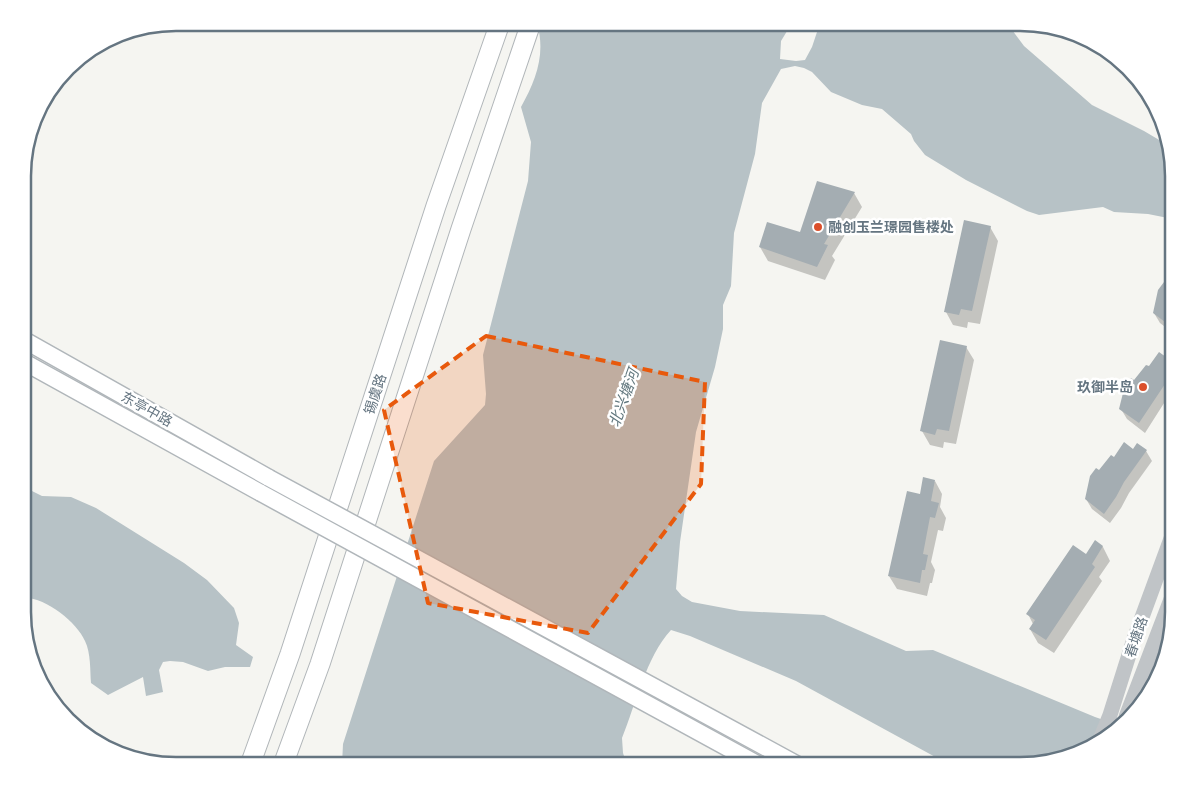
<svg xmlns="http://www.w3.org/2000/svg" width="1196" height="788" font-family="Raleway,'Noto Sans SC',sans-serif">
	<style>
		.water { fill: #b7c2c6 }
		.shadow { fill: #0003 }
		.building { fill: #a4adb2 }
		.lines { fill: none; stroke-linecap: round; stroke-linejoin: round }
		.secondary-casing { stroke: #b0b6ba; stroke-width: 19 }
		.primary-casing { stroke: #b1b6b9; stroke-width: 21 }
		.tertiary { stroke: #c0c4c7; stroke-width: 15 }
		.secondary { stroke: #fff; stroke-width: 16 }
		.primary { stroke: #fff; stroke-width: 19 }
		.secondary-bridge-casing { stroke: #b0b6ba; stroke-width: 19; stroke-linecap: butt }
		.secondary-bridge { stroke: #fff; stroke-width: 16 }
		.marked { fill: #e8590c; fill-opacity: 0.2; stroke: #e8590c; stroke-width: 4; stroke-dasharray: 10 6; stroke-linejoin: round }
		.poi-dot { fill: #db4f2b; stroke: #fff; stroke-width: 2 }
		.labels { text-anchor: middle; stroke-width: 5; stroke-linejoin: round; paint-order: stroke }
		.poi-label { font-size: 14px; font-weight: bold; fill: #657581; stroke: #fff; text-anchor: start }
		.street-label { font-size: 14px; fill: #657581; stroke: #fff }
		.water-label { font-size: 15px; font-style: italic; fill: #61777e; stroke: #fff }
		.rim { fill: none; stroke: #657581; stroke-width: 2.5 }
	</style>
	<rect width="100%" height="100%" fill="#f5f5f1"/>
	<!-- water -->
	<g class="water">
		<path d="M537,23H792L781,41L780,59L796,61L805,60L812,47L820,23H1007L1024,46L1092,105L1144,131L1166,144L1173,167V219L1148,214L1114,212L1103,207L1039,215L1027,211L966,180L925,155L914,141L911,134L882,109L862,105L831,92L812,72L804,68L795,66L781,69L762,103L755,154L734,233L731,286L723,305V329L715,367L696,432L680,542L676,589L682,596L692,602L740,611L824,615L906,651L933,650L1095,717L1118,725L1096,745L1063,755L1054,752L1050,759L1029,765H950L796,681L690,636L671,630C646,657 636,704 622,738L623,753L627,765H342L343,744L434,461L485,405L486,394L483,355L528,181L531,142L521,107C536,80 546,54 537,23Z"/>
		<path d="M24,487L42,496L71,497L96,508L184,563L207,580L234,608L239,623L236,645L253,657L250,667H225L208,671L183,662L170,661L163,662L159,670L163,692L146,696L143,677L108,695L91,683C90,671 91,653 85,641C77,622 45,597 24,598Z"/>
	</g>
	<!-- shadow -->
	<g class="shadow">
		<path d="M1067,30L1101,46L1099,50L1074,41Z"/>
		<path d="M854,193L862,207L832,256L835,260L825,280L768,261L760,247L801,234Z"/>
		<path d="M990,227L998,241L980,324L968,322L967,328L953,325L946,312Z"/>
		<path d="M1173,279V333L1160,323L1154,313L1168,286Z"/>
		<path d="M966,347L974,360L956,444L944,442L943,448L930,445L922,431Z"/>
		<path d="M1172,354L1173,389L1145,433L1127,419L1121,409L1134,382L1149,368L1168,360Z"/>
		<path d="M1137,445L1146,451L1152,461L1129,493L1121,508L1110,523L1092,509L1086,499L1099,472L1114,459L1133,450Z"/>
		<path d="M935,481L942,494L940,507L946,518L943,531L938,530L931,562L935,570L932,583H930L927,596L897,589L889,576L920,496Z"/>
		<path d="M1095,542L1103,547L1110,561L1099,577L1102,581L1054,653L1038,643L1030,629L1033,624L1028,614L1087,556Z"/>
	</g>
	<!-- building -->
	<g class="building">
		<path d="M817,181L855,192L824,244L828,245L817,267L759,247L767,222L800,232Z"/>
		<path d="M964,220L991,226L972,311L961,309L959,315L944,312Z"/>
		<path d="M1173,277V328L1153,313L1158,290L1164,282L1167,284Z"/>
		<path d="M940,340L967,346L949,431L937,429L935,435L920,431Z"/>
		<path d="M1159,352L1173,362V372L1139,423L1119,409L1125,385L1131,378L1134,380L1146,365L1149,366Z"/>
		<path d="M1124,442L1133,449L1137,443L1147,450L1124,482L1116,497L1104,514L1085,499L1090,476L1096,468L1099,470L1111,455L1114,457Z"/>
		<path d="M923,477L935,480L931,501L939,503L935,518L930,517L923,554L928,555L925,570H922L920,583L888,576L907,491L920,494Z"/>
		<path d="M1095,540L1103,546L1092,564L1095,567L1046,640L1029,629L1035,620L1026,614L1073,545L1086,554Z"/>
	</g>
	<g class="lines">
		<defs>
			<g id="secondary">
				<path d="M24,340L269,478"/>
				<path d="M24,362L261,493"/>
			</g>
			<g id="primary">
				<path d="M250,765L290,654L436,206L500,23"/>
				<path d="M283,765L320,664L461,229L531,23"/>
			</g>
		</defs>
		<!-- secondary casing -->
		<use href="#secondary" class="secondary-casing"/>
		<!-- primary casing -->
		<use href="#primary" class="primary-casing"/>
		<!-- tertiary -->
		<g class="tertiary">
			<path d="M1126,717L1173,594"/>
			<path d="M1099,742L1110,715L1134,639L1173,533"/>
		</g>
		<!-- secondary -->
		<use href="#secondary" class="secondary"/>
		<!-- primary -->
		<use href="#primary" class="primary"/>
		<defs>
			<g id="secondary-bridge">
				<path d="M269,478L798,765"/>
				<path d="M261,493L759,765"/>
			</g>
		</defs>
		<!-- secondary-bridge casing -->
		<use href="#secondary-bridge" class="secondary-bridge-casing"/>
		<!-- secondary-bridge -->
		<use href="#secondary-bridge" class="secondary-bridge"/>
	</g>
	<!-- marked area -->
	<path class="marked" d="M486,336L705,382L701,484L588,633L428,603L384,410Z"/>
	<!-- markers -->
	<g class="poi-dot">
		<circle cx="818" cy="227" r="5"/>
		<circle cx="1143" cy="387" r="5"/>
	</g>
	<g class="labels">
		<!-- poi labels -->
		<g class="poi-label">
			<text x="828" y="232">融创玉兰璟园售楼处</text>
			<text x="1133" y="392" text-anchor="end">玖御半岛</text>
		</g>
		<!-- street labels -->
		<g class="street-label">
			<text transform="translate(375 394) rotate(-72)" y="5">锡虞路</text>
			<text transform="translate(147 409) rotate(29)" y="5">东亭中路</text>
			<text transform="translate(1136 637) rotate(-71)" y="5">春塘路</text>
		</g>
		<!-- water labels -->
		<g class="water-label">
			<text transform="translate(624 398) rotate(-70)" y="5">北兴塘河</text>
		</g>
	</g>
	<!-- crop -->
	<path d="M0 0H1196V788H0ZM176 31H1020A145 145 0 0 1 1165 176V612A145 145 0 0 1 1020 757H176A145 145 0 0 1 31 612V176A145 145 0 0 1 176 31Z" fill="#fff" fill-rule="evenodd"/>
	<path class="rim" d="M176 31H1020A145 145 0 0 1 1165 176V612A145 145 0 0 1 1020 757H176A145 145 0 0 1 31 612V176A145 145 0 0 1 176 31Z"/>
</svg>
